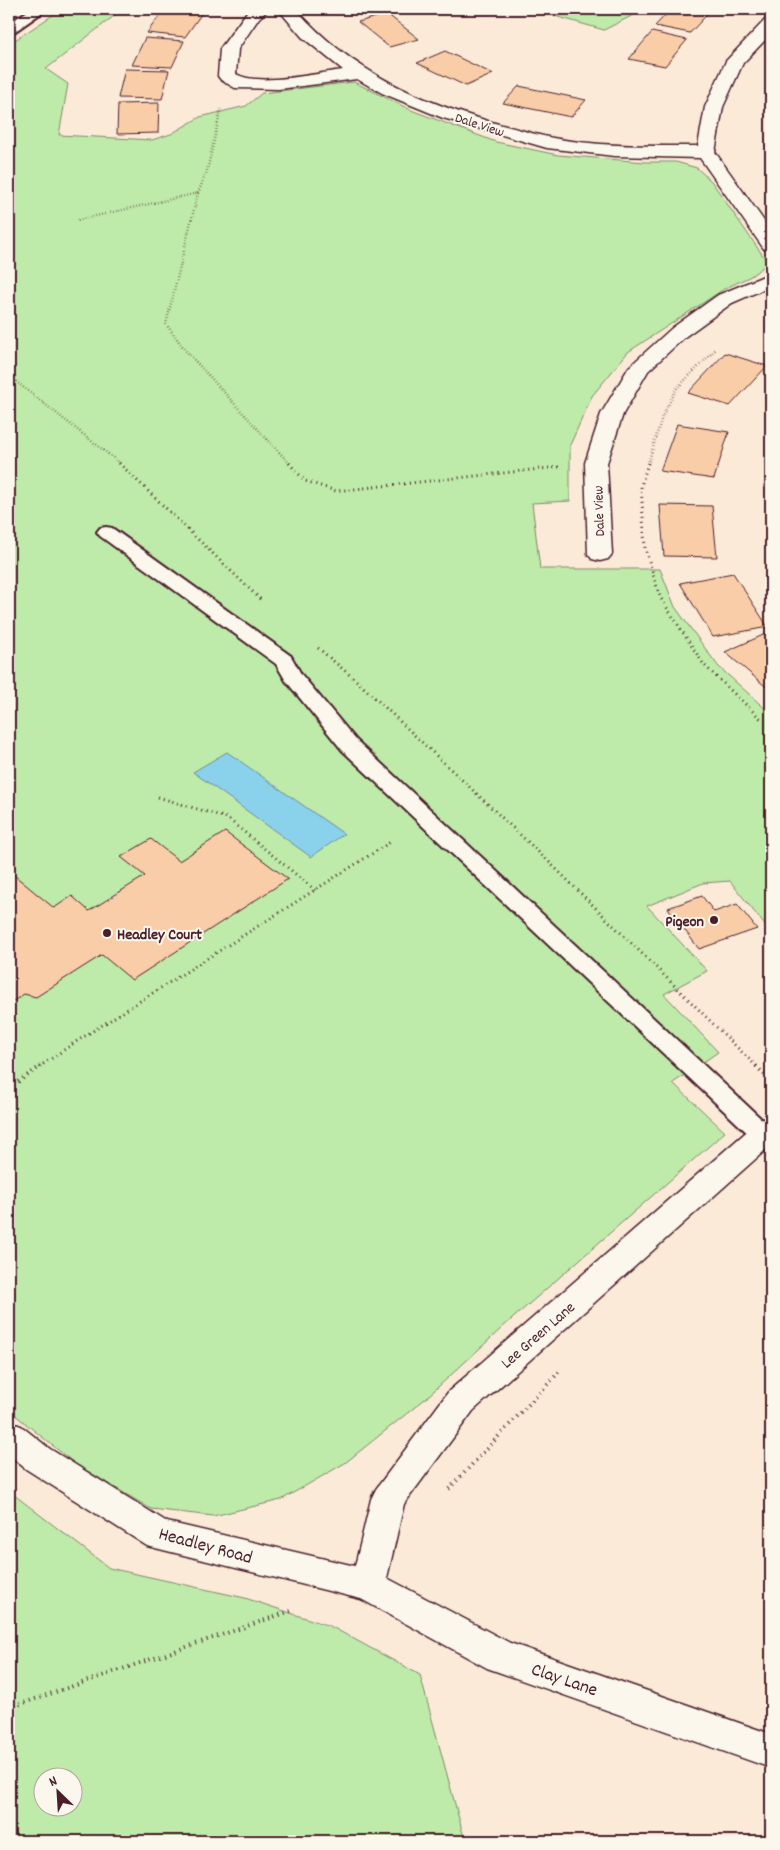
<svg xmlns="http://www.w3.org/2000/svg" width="780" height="1850" font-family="Dekko,sans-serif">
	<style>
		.green { fill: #beeba9; stroke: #84856a; fill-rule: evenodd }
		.water { fill: #8ad2eb; stroke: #708a9e }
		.building { fill: #facda9; stroke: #4a1f2b }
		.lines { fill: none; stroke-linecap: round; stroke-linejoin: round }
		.lane-casing { stroke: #4a1f2b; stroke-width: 4 }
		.street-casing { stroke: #4a1f2b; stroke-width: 3 }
		.path-far2 { stroke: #4a1f2b; stroke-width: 2.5; stroke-dasharray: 0.5 2.5; stroke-linecap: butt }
		.path-far1 { stroke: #4a1f2b; stroke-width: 3; stroke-dasharray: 1 4; stroke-linecap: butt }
		.path { stroke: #4a1f2b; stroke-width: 4; stroke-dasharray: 1 4.5; stroke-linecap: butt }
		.lane { fill: #fbf7ec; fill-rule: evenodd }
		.street { fill: #fbf7ec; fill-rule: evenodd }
		.poi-dot { fill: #4a1f2b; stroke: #fbf7ec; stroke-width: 2 }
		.labels { text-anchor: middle; stroke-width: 4; stroke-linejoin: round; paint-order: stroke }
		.far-street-label { font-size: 14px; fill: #4a1f2b; stroke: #fbf7ec }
		.poi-label { font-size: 16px; font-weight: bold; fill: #4a1f2b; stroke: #fbf7ec; text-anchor: end }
		.street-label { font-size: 16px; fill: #4a1f2b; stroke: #fbf7ec }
		.near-street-label { font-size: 19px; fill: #4a1f2b; stroke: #fbf7ec }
	</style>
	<rect width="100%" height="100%" fill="#fbead8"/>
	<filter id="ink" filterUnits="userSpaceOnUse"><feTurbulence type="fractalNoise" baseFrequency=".02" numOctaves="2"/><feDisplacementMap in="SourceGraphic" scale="10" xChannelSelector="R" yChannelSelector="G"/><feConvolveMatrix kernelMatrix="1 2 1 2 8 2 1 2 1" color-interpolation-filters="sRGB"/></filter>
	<g filter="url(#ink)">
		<!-- green -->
		<g class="green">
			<path d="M62,9H123L46,69L68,84L59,135L152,140L171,134L200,117L246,106L262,93L354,82L411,110L496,142L558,155L645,162H676L697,168L712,182L768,263L751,276L724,289L628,352L592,396L570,445V501L532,503L540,569H660L675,607L718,666L771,714V933L730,881L703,883L647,906L707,971L664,994L718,1052L673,1083L725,1132L504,1326L425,1399L345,1463L281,1500L213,1516L151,1509L74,1463L9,1410V44Z"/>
			<path d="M530,9H645L604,30Z"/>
			<path d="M9,1491L109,1568L245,1598L330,1626L420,1675L465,1841H9ZM42,1778H72V1808H42Z"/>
		</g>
		<!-- water -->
		<path class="water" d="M227,752L344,834L311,857L193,772Z"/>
		<!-- building -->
		<g class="building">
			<path d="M164,9H168L202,13L185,37L147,33Z"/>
			<path d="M671,9H704L711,10L690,33L655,26Z"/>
			<path d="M387,14L419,39L389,47L358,22Z"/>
			<path d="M652,32L687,40L665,66L629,59Z"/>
			<path d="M145,38L184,41L172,67L132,65Z"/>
			<path d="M445,51L493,74L466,86L417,63Z"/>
			<path d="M125,69L169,70L162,99L118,98Z"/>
			<path d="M519,86L586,100L571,117L503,103Z"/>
			<path d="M159,103L158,133L117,134L118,104Z"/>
			<path d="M725,353L767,366L730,406L688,393Z"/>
			<path d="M677,424L729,432L714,479L660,471Z"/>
			<path d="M660,505L712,506L717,557L664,556Z"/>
			<path d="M733,573L768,627L713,637L680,583Z"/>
			<path d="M770,632L771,633V691L725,652Z"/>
			<path d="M225,832L288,879L132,980L102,955L36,997L24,994L9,1004V871L54,908L72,896L89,911L145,876L121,857L151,839L179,861Z"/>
			<path d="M702,896L714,912L737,904L757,929L699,949L668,908Z"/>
		</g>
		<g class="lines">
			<defs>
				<g id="lane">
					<path d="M31,9H47L14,32L9,33V23Z"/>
					<path d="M106,527L112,528L291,656L301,674L356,740L771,1128V1142L764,1144L756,1141L342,750L286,681L276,664L100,536L97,532L100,528Z"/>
				</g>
				<g id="street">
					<path d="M249,9H269L259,18L238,49L236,74C259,87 317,73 343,70L302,37L278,9H296C351,72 422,103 502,125C519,129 536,135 553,138C600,147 650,146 698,146L705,107L726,61L765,20L771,19V34L743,63L723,107L715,152L771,231V251L764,249L700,158L614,156L547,148L443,118L382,93L357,79L279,89L235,88L221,80L218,76L220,49Z"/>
					<path d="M771,273V286L732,303L686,336L648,371L623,414L607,463L612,554L608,559L600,561L592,559L588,554L585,463L601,414L629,367L672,328L718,295Z"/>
					<path d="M771,1117V1145L473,1411L404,1504L387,1578L510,1643L771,1734V1768L487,1668L361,1599L147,1546L26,1469L9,1455V1422L21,1426L50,1449L167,1522L355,1566L371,1499L376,1489L449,1391L760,1120Z"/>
				</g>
			</defs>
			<!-- lane casing -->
			<use href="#lane" class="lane-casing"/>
			<!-- street casing -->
			<use href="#street" class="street-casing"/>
			<!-- path-far2 -->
			<g class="path-far2">
				<path d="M198,193L166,324L186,351L290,464"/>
				<path d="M78,220L198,193L207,171L221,109"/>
				<path d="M9,376L121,464"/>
				<path d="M648,464L662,417L677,388L716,349"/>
			</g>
			<!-- path-far1 -->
			<g class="path-far1">
				<path d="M119,463L261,600"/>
				<path d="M289,463L305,481L336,491L559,467"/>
				<path d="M648,463L641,486L645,548L660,597L704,665L762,720"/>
				<path d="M318,648L357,681L547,860L757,1067"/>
				<path d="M158,797L227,818L315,890"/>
				<path d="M39,1067L74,1043L392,841"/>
			</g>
			<!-- path -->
			<g class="path">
				<path d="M756,1066L771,1081"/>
				<path d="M9,1088L41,1066"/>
				<path d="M449,1489L561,1370"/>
				<path d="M9,1708L294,1610"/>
			</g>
			<!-- lane -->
			<use href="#lane" class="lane"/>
			<!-- street -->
			<use href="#street" class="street"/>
		</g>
	</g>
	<!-- markers -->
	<g class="poi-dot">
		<circle cx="714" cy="920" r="5"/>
		<circle cx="107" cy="933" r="5"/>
	</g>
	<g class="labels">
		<!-- far-street labels -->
		<g class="far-street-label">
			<text transform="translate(480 124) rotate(18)" y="5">Dale View</text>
			<text transform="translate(598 511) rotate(-92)" y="5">Dale View</text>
		</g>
		<!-- poi labels -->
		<g class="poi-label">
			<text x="704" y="926">Pigeon</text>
			<text x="117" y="939" text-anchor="start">Headley Court</text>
		</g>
		<!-- street labels -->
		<g class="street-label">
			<text transform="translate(537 1334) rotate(-41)" y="6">Lee Green Lane</text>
		</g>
		<!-- near-street labels -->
		<g class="near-street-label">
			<text transform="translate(206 1544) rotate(15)" y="7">Headley Road</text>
			<text transform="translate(565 1678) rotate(19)" y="7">Clay Lane</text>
		</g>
	</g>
	<!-- margin -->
	<rect width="780" height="1850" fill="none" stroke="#fbf7ec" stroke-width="30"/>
	<rect x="15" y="15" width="750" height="1820" fill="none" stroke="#4a1f2b" stroke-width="2" filter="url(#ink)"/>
	<!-- north arrow -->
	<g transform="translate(58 1792) rotate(335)"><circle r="24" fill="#fbf7ec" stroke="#b4a19f"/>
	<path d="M0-4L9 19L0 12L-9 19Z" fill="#4a1f2b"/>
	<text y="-8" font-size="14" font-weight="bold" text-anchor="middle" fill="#4a1f2b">N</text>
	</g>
</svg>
